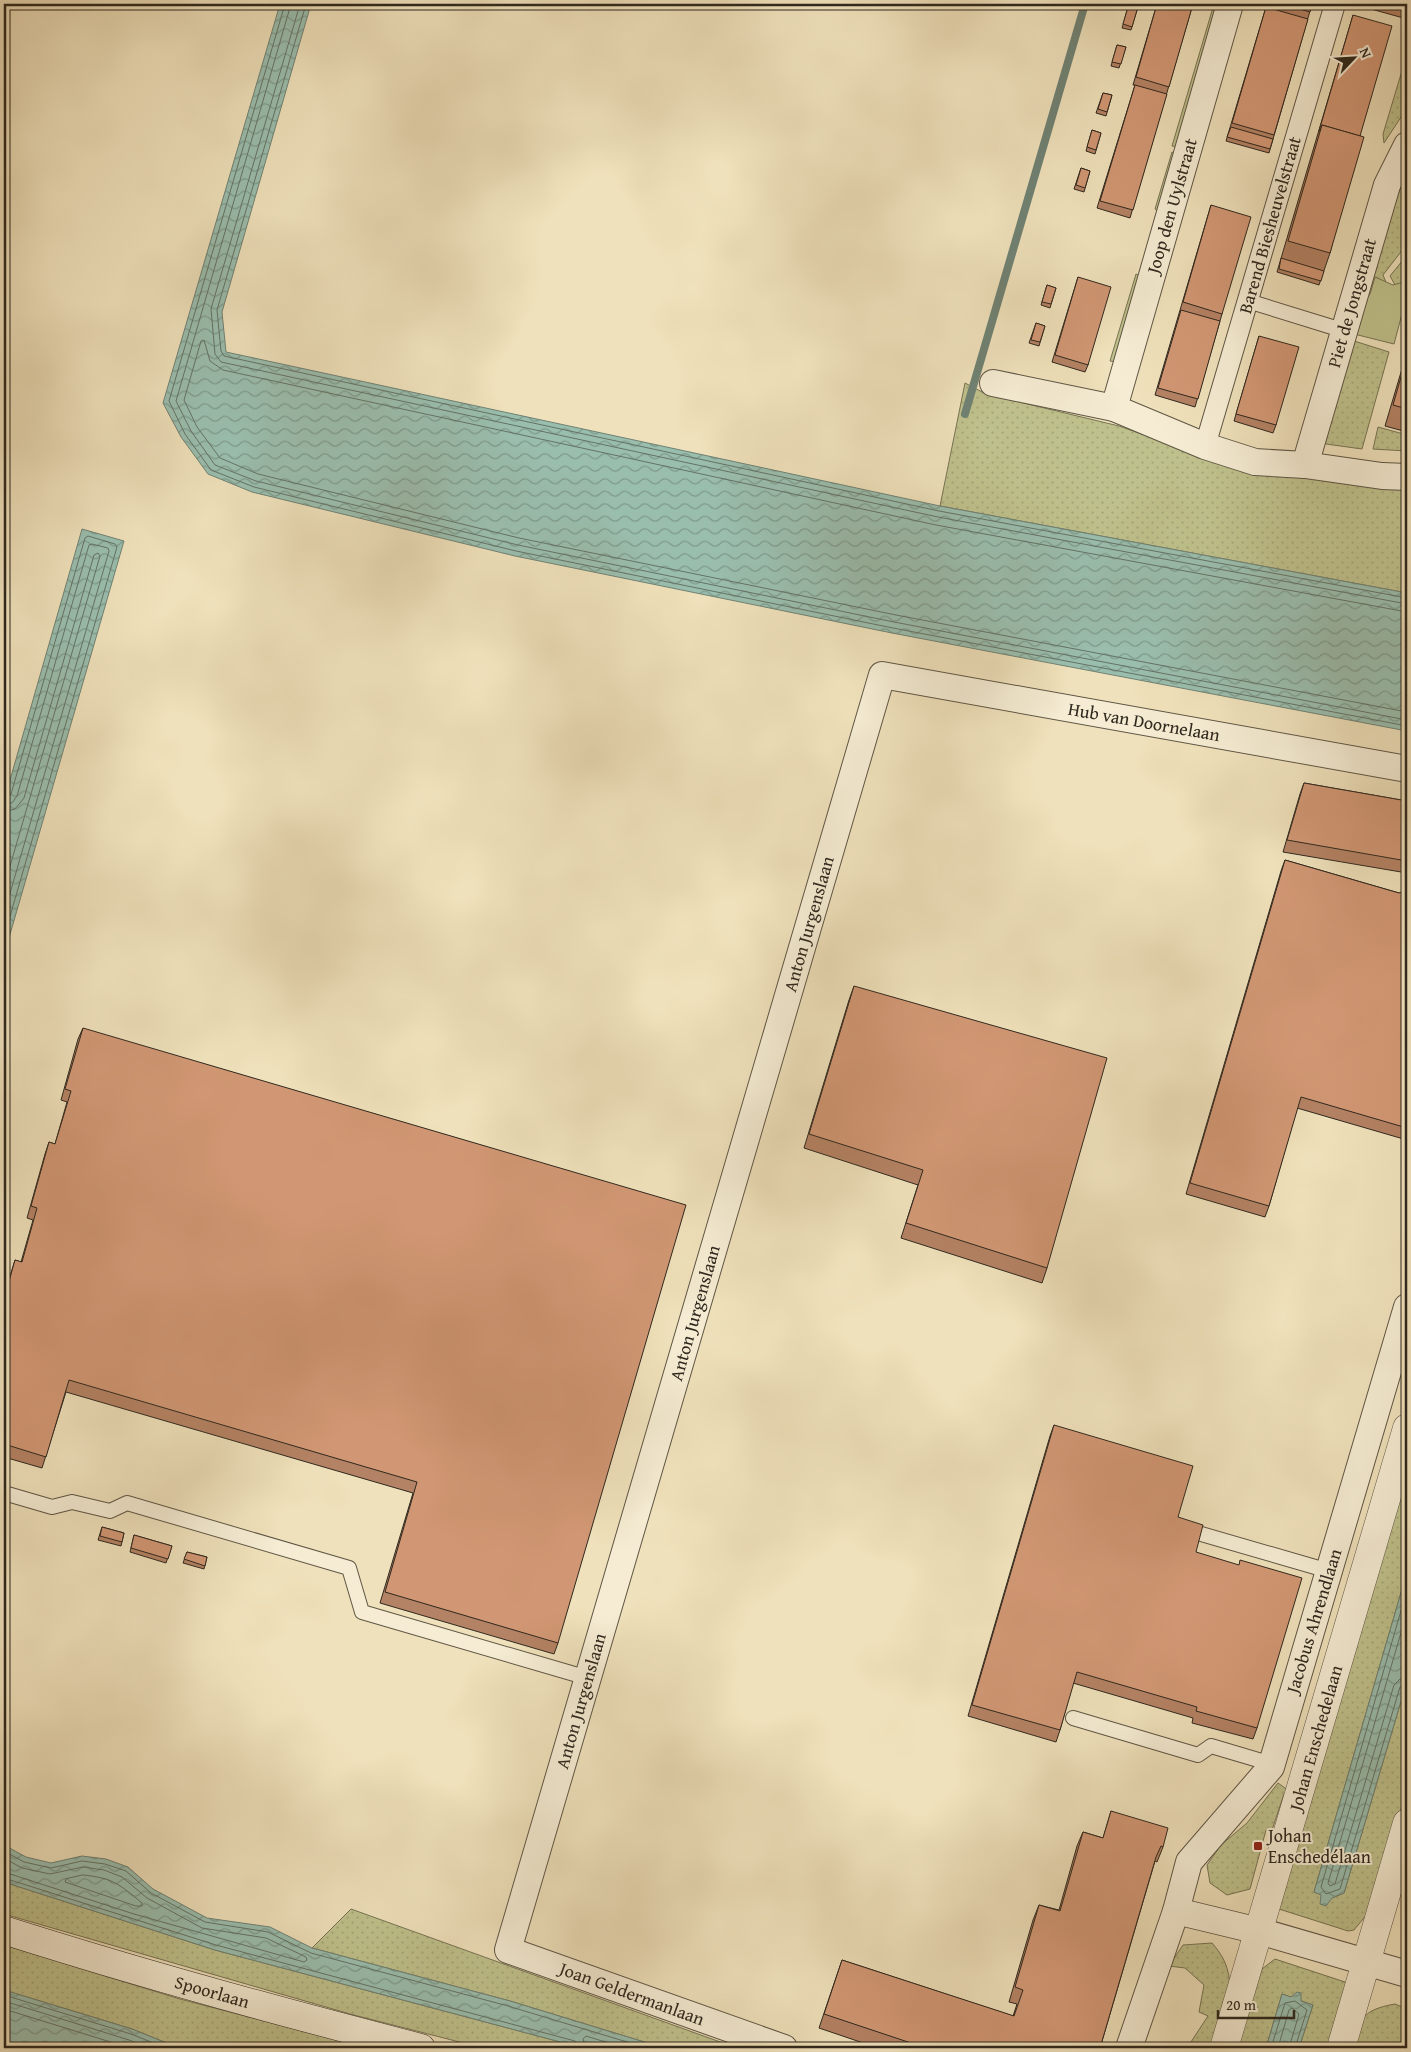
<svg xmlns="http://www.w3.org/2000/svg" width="1411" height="2052" font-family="'Gentium Book Plus',serif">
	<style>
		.grass { fill: url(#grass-dots); stroke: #777455 }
		.green { fill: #bfc18c; stroke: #777455 }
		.water { fill: url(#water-waves); stroke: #6f8274 }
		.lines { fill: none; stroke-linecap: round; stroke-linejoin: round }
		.shore { stroke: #647366; stroke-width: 1 }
		.stream { stroke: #6f8274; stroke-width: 8 }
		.service-casing { stroke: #5f5645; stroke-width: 16 }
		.pedestrian-casing { stroke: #5f5645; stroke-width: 22 }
		.minor-casing { stroke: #5f5645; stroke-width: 28 }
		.tertiary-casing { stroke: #5f5645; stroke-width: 29 }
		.secondary-casing { stroke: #2f281e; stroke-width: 29 }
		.service { stroke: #f5ecd3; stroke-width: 14 }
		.pedestrian { stroke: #f5ecd3; stroke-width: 20 }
		.minor { stroke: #f5ecd3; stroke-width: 26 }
		.tertiary { stroke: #f5ecd3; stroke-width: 28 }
		.secondary { stroke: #f5ecd3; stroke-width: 28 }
		.wall { fill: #b48264; stroke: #2f281e }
		.building { fill: #d19774; stroke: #2f281e }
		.poi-dot { fill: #8f2418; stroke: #f5ecd3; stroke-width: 2 }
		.labels { text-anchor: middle; stroke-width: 4; stroke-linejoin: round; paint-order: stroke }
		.street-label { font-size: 18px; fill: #2f281e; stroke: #f5ecd3 }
		.poi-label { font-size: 18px; fill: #2f281e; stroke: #f5ecd3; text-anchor: start }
	</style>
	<defs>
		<pattern id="grass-dots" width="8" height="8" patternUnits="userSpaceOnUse" patternTransform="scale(1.25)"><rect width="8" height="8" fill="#bfc18c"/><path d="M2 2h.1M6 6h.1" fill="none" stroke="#a4a678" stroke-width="1.8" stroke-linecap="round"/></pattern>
		<pattern id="water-waves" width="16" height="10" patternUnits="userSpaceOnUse" patternTransform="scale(1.25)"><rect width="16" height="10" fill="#9abeae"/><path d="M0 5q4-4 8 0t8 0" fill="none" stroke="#7e9a8d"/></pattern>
	</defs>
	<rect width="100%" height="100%" fill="#efe1bb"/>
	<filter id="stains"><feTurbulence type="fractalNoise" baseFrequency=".004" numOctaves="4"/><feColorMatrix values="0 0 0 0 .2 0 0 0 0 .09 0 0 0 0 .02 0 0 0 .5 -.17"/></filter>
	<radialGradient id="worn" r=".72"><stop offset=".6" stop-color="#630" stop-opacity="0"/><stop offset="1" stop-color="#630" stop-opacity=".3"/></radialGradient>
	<!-- grass -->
	<g class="grass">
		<path d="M1407,54V108L1384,143L1383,134Z"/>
		<path d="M1401,186L1407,187V244L1383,275L1390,292L1388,299L1366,291Z"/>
		<path d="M1407,255V297L1405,303L1394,299L1399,292L1390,276Z"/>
		<path d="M1351,340L1389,352L1362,449L1326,444L1322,436Z"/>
		<path d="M965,383L986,394L1119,426L1217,461L1407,490V593L940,506Z"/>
		<path d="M1378,427L1407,435V451L1373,449Z"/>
		<path d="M1407,1453V1572L1314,1892L1332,1898L1344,1893L1407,1681V1788L1373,1907L1354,1930L1348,1931L1279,1909Z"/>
		<path d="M1278,1783L1292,1793L1284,1794L1272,1830H1266L1250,1889L1227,1895L1210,1883L1207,1865L1221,1845L1247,1823Z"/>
		<path d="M4,1882L215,1950L583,2048H483L350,2014L4,1914Z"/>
		<path d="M351,1909L737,2048H664L510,2001L312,1948Z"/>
		<path d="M1212,1943C1243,1977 1226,2009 1215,2048H1187L1208,2016L1199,2012L1204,1985L1185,1968L1169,1966L1183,1945Z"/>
		<path d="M4,1945L180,1999L367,2048H179L132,2029L4,1990Z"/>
		<path d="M1275,1959L1345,1982L1349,1990L1331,2048H1299L1313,2005L1282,1994L1266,2048H1236L1262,1969Z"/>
		<path d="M1395,2004L1407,2009V2048H1350C1361,2019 1361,2010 1395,2004Z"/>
	</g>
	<!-- green -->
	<g class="green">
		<path d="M1214,4H1221L1179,147L1172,146Z"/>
		<path d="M1172,152L1177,154L1161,213L1155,209Z"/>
		<path d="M1136,274L1142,277L1117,362L1110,361Z"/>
		<path d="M1375,277L1393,285L1407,281V295L1394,344L1354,334L1362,304L1370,294Z"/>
	</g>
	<!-- water -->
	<g class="water">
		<path d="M280,4H311L222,312L226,352L940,506L1407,593V731L892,633L515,556L252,492L208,474L181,437L163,403Z"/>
		<path d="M82,529L124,541L4,955V801Z"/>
		<path d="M1407,1572V1681L1344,1893L1332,1898L1326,1906L1320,1904L1321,1895L1314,1892Z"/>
		<path d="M4,1845L26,1857L51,1863L82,1856L106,1859L128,1867L153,1889L207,1918L270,1927L312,1948L510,2001L664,2048H583L215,1950L4,1882Z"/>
		<path d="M4,1990L132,2029L179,2048H4Z"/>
		<path d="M1297,1992L1301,1993V2001L1313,2005L1299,2048H1266L1282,1994L1291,1997Z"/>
	</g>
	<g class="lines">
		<!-- shore -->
		<g class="shore">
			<path d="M285,4L169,401L185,434L211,470L254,487L516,551L893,628L1407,726"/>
			<path d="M291,4L176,401L191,431L215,465L256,481L518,545L894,622L1407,720"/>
			<path d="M300,4L211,309L215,354L221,362L938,517L1407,604"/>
			<path d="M306,4L217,310L221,351L224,356L939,511L1407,598"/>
			<path d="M1407,612L936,525L223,370L210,361L204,340L201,341L184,400L197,427L220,458L258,474L519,538L896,615L1407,712"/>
			<path d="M4,798L11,794L85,538L88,536L115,544L117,547L4,937"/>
			<path d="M4,804L12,803L17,796L89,545L92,544L108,548L109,551L4,914"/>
			<path d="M4,812L15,809L24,798L94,555L98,553L100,556L4,887"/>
			<path d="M1407,1590L1321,1887L1326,1894L1340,1889L1400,1687L1407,1683"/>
			<path d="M1407,1612L1328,1883L1330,1886L1335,1884L1394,1685L1400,1679L1407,1677"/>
			<path d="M4,1851L24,1862L51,1868L82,1861L105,1864L126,1871L151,1893L205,1922L268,1932L311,1953L508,2006L647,2048"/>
			<path d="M4,1858L22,1868L50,1874L83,1867L104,1870L122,1877L147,1898L202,1928L266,1938L306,1957L307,1960L304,1962L134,1914L4,1872"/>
			<path d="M83,1875C113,1878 119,1884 142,1903V1906H136L65,1882L66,1879Z"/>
			<path d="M4,1878L216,1945L575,2041L579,2048"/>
			<path d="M4,1995L131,2034L166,2048"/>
			<path d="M4,2001L129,2040L149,2048"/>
			<path d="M4,2009L130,2048"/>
			<path d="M586,2048L583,2039L586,2036L625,2048"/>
			<path d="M1271,2048L1285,2003L1295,2001L1307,2010L1295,2048"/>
			<path d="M1278,2048L1289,2010L1292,2008L1299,2014L1289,2048"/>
		</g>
		<!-- stream -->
		<path class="stream" d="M965,414L1085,4"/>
		<defs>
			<g id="service">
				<path d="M1248,301L1345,331"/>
				<path d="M4,1493L52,1507L72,1502L110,1511L127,1503L349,1568L362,1612L588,1678"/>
				<path d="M1184,1529L1329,1571"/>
				<path d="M1073,1718L1198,1755L1211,1746L1272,1764"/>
			</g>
			<path id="pedestrian" d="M1205,446L1335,4"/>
			<g id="minor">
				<path d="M993,383L1114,408L1205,446L1255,462L1305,465L1382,476L1407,477"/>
				<path d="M1114,408L1230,4"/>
				<path d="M1305,465L1387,185L1407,145"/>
				<path d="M1176,1911L1259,1931L1407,1974"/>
				<path d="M784,2048L508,1950L882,675L1407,769"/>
				<path d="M1129,2048L1176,1911L1189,1862L1271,1767L1407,1307"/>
			</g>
			<g id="tertiary">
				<path d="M1224,2048L1407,1428"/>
				<path d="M1341,2048L1407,1823"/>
			</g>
			<path id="secondary" d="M4,1930C142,1974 281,2012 421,2048"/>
		</defs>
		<!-- service casing -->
		<use href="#service" class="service-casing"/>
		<!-- pedestrian casing -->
		<use href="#pedestrian" class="pedestrian-casing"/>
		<!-- minor casing -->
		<use href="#minor" class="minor-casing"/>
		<!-- tertiary casing -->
		<use href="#tertiary" class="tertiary-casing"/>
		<!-- secondary casing -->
		<use href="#secondary" class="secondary-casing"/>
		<!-- service -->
		<use href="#service" class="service"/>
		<!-- pedestrian -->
		<use href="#pedestrian" class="pedestrian"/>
		<!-- minor -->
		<use href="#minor" class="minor"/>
		<!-- tertiary -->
		<use href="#tertiary" class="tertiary"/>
		<!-- secondary -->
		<use href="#secondary" class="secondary"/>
	</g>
	<!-- wall -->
	<g class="wall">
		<path d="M1157,4H1193L1130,218L1097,208L1135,85H1133Z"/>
		<path d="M1266,4H1312L1269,153L1226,141L1266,7H1265Z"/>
		<path d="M1353,4H1407V19Z"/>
		<path d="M1128,7L1137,10L1131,30L1122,28Z"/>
		<path d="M1353,15L1360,136L1330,253L1319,285L1277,272Z"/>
		<path d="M1117,45L1126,47L1119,68L1111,66Z"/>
		<path d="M1103,93L1112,95L1106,116L1096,113Z"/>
		<path d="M1092,130L1101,133L1095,154L1086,151Z"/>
		<path d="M1081,168L1090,171L1084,192L1074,189Z"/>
		<path d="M1211,205L1222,314L1195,407L1155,395Z"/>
		<path d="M1078,277L1088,365L1085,372L1052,362Z"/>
		<path d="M1047,285L1056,288L1050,308L1041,305Z"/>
		<path d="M1036,323L1045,326L1039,346L1029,343Z"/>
		<path d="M1259,336L1276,425L1273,433L1234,421Z"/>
		<path d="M1407,352V432L1385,426Z"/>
		<path d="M1304,783L1407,801V1140L1297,1108L1269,1206L1265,1217L1186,1194L1281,871L1285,860L1399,893H1401L1407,873L1283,852L1300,794Z"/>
		<path d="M854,986L1047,1268L1042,1283L901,1238L918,1185L804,1148L849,1000Z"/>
		<path d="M83,1028L558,1643L554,1654L380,1603L413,1493L66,1392L42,1468L4,1457V1296L15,1260L21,1262L33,1220L27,1218L45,1154L49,1142L55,1144L67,1102L61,1100L78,1039Z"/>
		<path d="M1054,1425L1178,1517L1196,1552L1257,1728L1253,1739L1192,1723L1193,1718L1073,1683L1060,1730L1056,1742L968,1716L1050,1436Z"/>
		<path d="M102,1527L124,1533L121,1546L98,1540Z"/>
		<path d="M134,1535L172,1546L166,1563L130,1552Z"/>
		<path d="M187,1552L207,1557L204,1569L183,1563Z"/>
		<path d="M1111,1811L1163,1847L1157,1862L1155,1861L1100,2048H878L819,2028L842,1960L1013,2016L1017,2004L1009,2002L1033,1920L1039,1905L1059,1910L1077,1846L1083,1832L1103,1838Z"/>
	</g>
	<!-- building -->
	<g class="building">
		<path d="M1157,4H1193L1169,87L1136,77Z"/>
		<path d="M1283,4H1312L1310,12Z"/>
		<path d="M1128,7L1137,10L1132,27L1123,24Z"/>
		<path d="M1266,7L1308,19L1274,135L1232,123Z"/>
		<path d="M1353,15L1392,26L1360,136L1322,125L1320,131H1319Z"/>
		<path d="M1117,45L1126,47L1121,64L1112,62Z"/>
		<path d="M1135,85L1167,94L1133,210L1100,201Z"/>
		<path d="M1103,93L1112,95L1107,112L1098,109Z"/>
		<path d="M1322,125L1364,137L1330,253L1288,241Z"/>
		<path d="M1231,127L1273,139L1270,149L1227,137Z"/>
		<path d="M1092,130L1101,133L1096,150L1087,147Z"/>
		<path d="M1081,168L1090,171L1085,188L1076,185Z"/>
		<path d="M1211,205L1251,217L1222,314L1183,302Z"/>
		<path d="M1281,258L1324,271L1321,281L1279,269Z"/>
		<path d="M1078,277L1111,287L1088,365L1055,355Z"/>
		<path d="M1047,285L1056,288L1051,304L1042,302Z"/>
		<path d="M1181,310L1220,321L1198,399L1158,388Z"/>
		<path d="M1036,323L1045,326L1040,342L1031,340Z"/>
		<path d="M1259,336L1299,347L1276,425L1236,414Z"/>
		<path d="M1407,356V409L1393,405Z"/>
		<path d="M1304,783L1407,801V861L1287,840Z"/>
		<path d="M1285,860L1399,893L1402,892L1407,873V1128L1301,1097L1269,1206L1190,1183Z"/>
		<path d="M854,986L1107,1058L1047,1268L906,1223L923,1170L809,1134Z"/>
		<path d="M83,1028L686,1205L558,1643L385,1592L417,1482L69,1380L46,1457L4,1444V1299L15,1260L22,1262L37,1208L31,1206L49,1142L55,1144L71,1091L65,1089Z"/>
		<path d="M1054,1425L1193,1466L1178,1517L1203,1525L1196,1552L1239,1565L1240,1560L1302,1578L1257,1728L1196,1711L1197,1707L1077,1672L1060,1730L972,1705Z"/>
		<path d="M102,1527L124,1533L122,1542L100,1536Z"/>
		<path d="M134,1535L172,1546L168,1559L131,1548Z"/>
		<path d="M187,1552L207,1557L205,1566L184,1559Z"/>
		<path d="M1111,1811L1168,1828L1163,1847L1161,1846L1156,1857L1100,2048H926L824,2014L842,1960L1014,2016L1023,1990L1015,1987L1039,1905L1060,1911L1083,1832L1103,1838Z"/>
	</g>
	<!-- markers -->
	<rect class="poi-dot" x="1253" y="1841" width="10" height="10" rx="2.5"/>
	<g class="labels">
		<!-- street labels -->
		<g class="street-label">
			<text transform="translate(1172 206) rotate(-74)" y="6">Joop den Uylstraat</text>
			<text transform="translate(1270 225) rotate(-74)" y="6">Barend Biesheuvelstraat</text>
			<text transform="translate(1352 303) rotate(-74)" y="6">Piet de Jongstraat</text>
			<text transform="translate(1144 722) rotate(10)" y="6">Hub van Doornelaan</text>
			<text transform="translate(809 924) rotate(-74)" y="6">Anton Jurgenslaan</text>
			<text transform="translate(695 1313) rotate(-74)" y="6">Anton Jurgenslaan</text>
			<text transform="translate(1314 1621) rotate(-73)" y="6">Jacobus Ahrendlaan</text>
			<text transform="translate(581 1701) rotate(-74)" y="6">Anton Jurgenslaan</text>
			<text transform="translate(1316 1738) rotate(-74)" y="6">Johan Enschedelaan</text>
			<text transform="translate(212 1992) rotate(16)" y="6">Spoorlaan</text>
			<text transform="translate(632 1994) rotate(20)" y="6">Joan Geldermanlaan</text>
		</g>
		<!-- poi labels -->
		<g class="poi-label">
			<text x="1268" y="1842">Johan<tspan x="1268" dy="21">Enschedélaan</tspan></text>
		</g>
	</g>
	<!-- margin -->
	<rect width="1411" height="2052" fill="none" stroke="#efe1bb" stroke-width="20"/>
	<rect x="5" y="5" width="1401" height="2042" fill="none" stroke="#2f281e" stroke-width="2.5"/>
	<rect x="10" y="10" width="1391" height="2032" fill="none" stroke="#2f281e"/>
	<!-- north arrow -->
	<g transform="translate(1354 58) rotate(65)" stroke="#f5ecd3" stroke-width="4" paint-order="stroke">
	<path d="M0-4L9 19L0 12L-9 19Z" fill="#2f281e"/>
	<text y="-8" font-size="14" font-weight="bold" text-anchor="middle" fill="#2f281e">N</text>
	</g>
	<!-- scale -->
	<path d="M1218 2010v8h76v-8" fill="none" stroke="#2f281e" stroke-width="2.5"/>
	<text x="1226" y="2010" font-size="15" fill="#2f281e" stroke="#f5ecd3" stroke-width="4" paint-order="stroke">20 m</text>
	<rect width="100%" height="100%" filter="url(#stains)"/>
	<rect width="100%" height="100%" fill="url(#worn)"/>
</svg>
